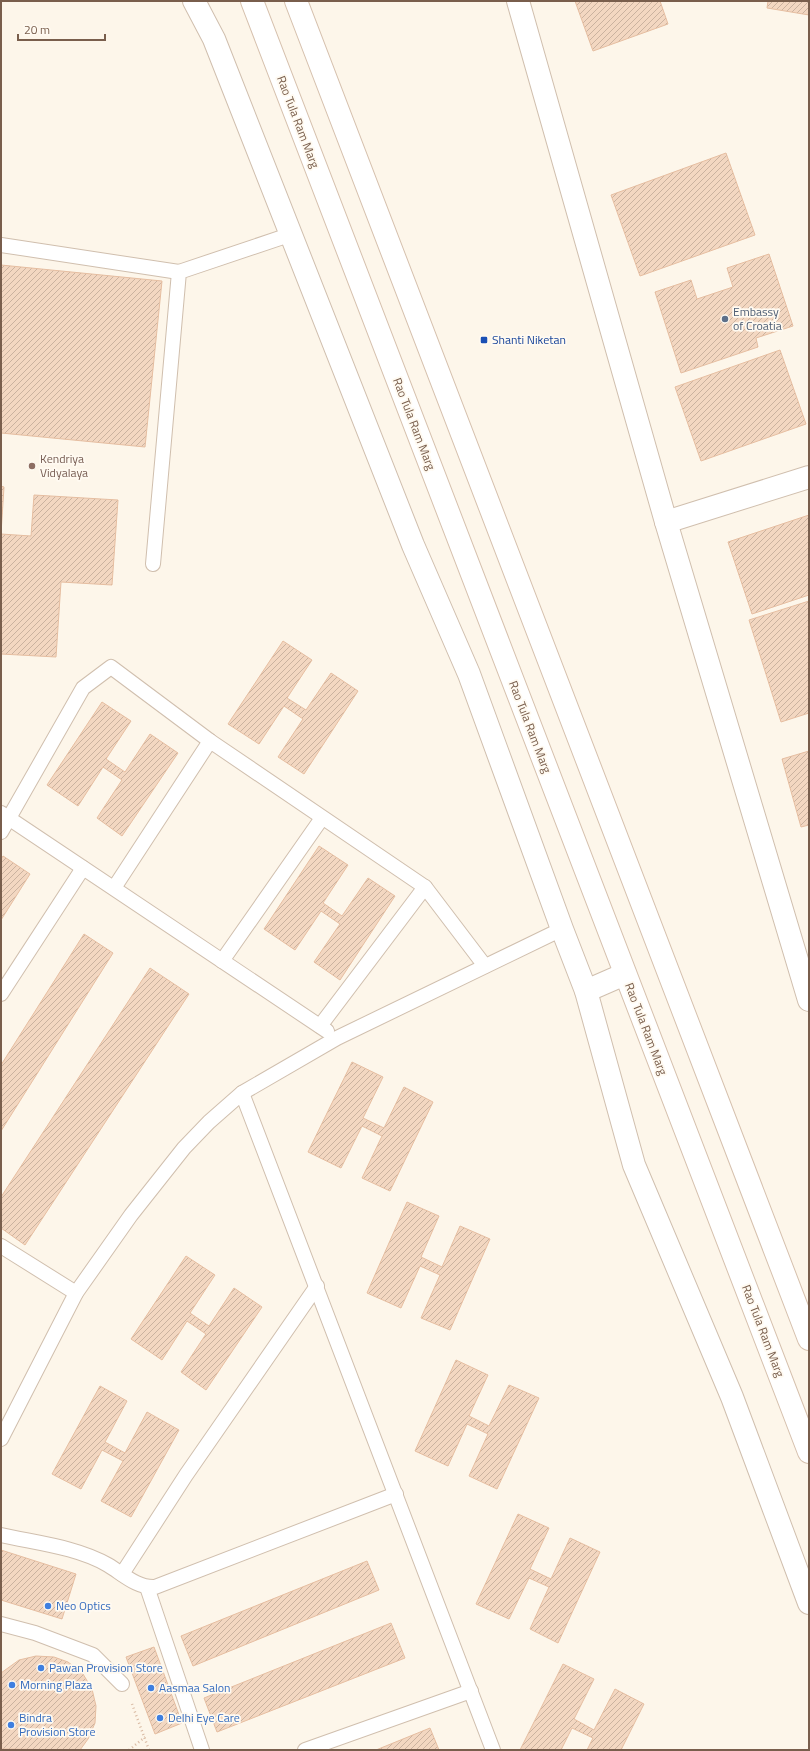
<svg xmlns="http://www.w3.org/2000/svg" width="810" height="1751" font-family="'Titillium Web',sans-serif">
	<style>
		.building { fill: url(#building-hatch); stroke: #e6bea1 }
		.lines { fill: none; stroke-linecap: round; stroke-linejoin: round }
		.lane-casing { stroke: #d0bfae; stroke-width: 16 }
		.street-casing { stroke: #d0bfae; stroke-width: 24 }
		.secondary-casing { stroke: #d6c1ae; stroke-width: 24 }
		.path { stroke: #d9baa3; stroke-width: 2.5; stroke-dasharray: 1 3; stroke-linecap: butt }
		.lane { stroke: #fff; stroke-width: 14 }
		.street { stroke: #fff; stroke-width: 22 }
		.secondary { stroke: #fff; stroke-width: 22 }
		.service-dot { fill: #5c6f8a; stroke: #fffaf1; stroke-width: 1.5 }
		.transit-dot { fill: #1a4fb4; stroke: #fffaf1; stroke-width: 1.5 }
		.education-dot { fill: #8d6e63; stroke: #fffaf1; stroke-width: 1.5 }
		.shop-dot { fill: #3f7fe0; stroke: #fffaf1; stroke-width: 1.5 }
		.labels { text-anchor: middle; stroke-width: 3.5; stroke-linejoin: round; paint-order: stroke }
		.street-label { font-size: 12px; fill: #795e4c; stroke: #fffaf1 }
		.service-label { font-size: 12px; fill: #4e5e75; stroke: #fffaf1; text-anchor: start }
		.transit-label { font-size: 12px; fill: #164399; stroke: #fffaf1; text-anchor: start }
		.education-label { font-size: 12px; fill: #785e54; stroke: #fffaf1; text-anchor: start }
		.shop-label { font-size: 12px; fill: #366cbe; stroke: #fffaf1; text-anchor: start }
	</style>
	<defs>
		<pattern id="building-hatch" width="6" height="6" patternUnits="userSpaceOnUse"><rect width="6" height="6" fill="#f3d7c1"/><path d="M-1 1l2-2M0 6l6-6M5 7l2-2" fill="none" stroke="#cab29f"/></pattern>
	</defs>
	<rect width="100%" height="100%" fill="#fdf6ea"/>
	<!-- building -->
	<g class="building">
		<path d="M575,1H660L668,24L593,51Z"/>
		<path d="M768,1H809V15L767,8Z"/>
		<path d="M726,153L755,235L640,276L611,195Z"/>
		<path d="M769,254L793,326L756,338L758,347L681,373L655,292L691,280L697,299L733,287L727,268Z"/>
		<path d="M1,265L162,281L145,447L1,433Z"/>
		<path d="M780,350L806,424L701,461L675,387Z"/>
		<path d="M1,486L4,487L1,534L31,536L34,495L118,500L112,585L61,582L56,657L1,654Z"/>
		<path d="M809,515V595L752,614L728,542Z"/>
		<path d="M809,601V713L781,722L749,620Z"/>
		<path d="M283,641L312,660L287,698L306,710L331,673L358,691L304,774L278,757L303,719L284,706L259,744L228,724Z"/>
		<path d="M102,702L131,721L106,759L125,772L150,734L178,753L122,836L97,818L122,780L103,767L78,806L47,785Z"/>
		<path d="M809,751V825L801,827L782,759Z"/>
		<path d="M319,846L348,865L323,903L342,916L368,878L395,896L340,980L314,962L340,924L321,911L295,950L264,929Z"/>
		<path d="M3,856L30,874L1,920V859Z"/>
		<path d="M84,934L113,953L1,1131V1065Z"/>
		<path d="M150,968L189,994L25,1245L1,1228V1197Z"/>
		<path d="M352,1062L383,1077L363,1118L384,1128L404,1087L433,1102L390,1191L362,1178L382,1136L362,1126L341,1168L308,1152Z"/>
		<path d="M407,1202L439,1216L421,1257L442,1267L460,1226L490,1239L450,1330L421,1318L440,1275L420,1266L401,1308L367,1293Z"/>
		<path d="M186,1256L215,1275L190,1313L209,1326L234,1288L262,1307L206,1390L181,1372L206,1334L187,1321L162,1360L131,1339Z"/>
		<path d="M456,1360L488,1375L469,1416L489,1426L509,1385L539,1398L497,1489L469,1476L488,1434L467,1424L448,1466L415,1451Z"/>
		<path d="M100,1386L127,1401L105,1442L125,1453L147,1412L179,1430L131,1517L101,1501L123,1461L102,1450L81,1489L52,1474Z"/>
		<path d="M518,1514L549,1528L530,1569L551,1579L570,1538L600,1552L558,1643L530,1629L549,1587L529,1578L509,1619L476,1604Z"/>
		<path d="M1,1550L76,1574L62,1619L1,1600Z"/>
		<path d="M367,1561L379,1590L193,1666L181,1636Z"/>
		<path d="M391,1623L405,1658L217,1732L204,1698Z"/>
		<path d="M154,1647L182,1723L155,1734L126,1657Z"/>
		<path d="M36,1656L54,1657L68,1662L83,1674L92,1689L96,1706L95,1723L88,1739L80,1750L1,1749V1673L19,1660Z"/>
		<path d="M563,1664L594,1679L574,1719L594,1730L615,1689L644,1704L621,1750H587L593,1738L572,1728L561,1750H520Z"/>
		<path d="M430,1728L439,1750H376Z"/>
	</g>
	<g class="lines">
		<defs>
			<g id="lane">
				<path d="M1,245L179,272"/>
				<path d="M153,564L179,272L292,234"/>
				<path d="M1,813L327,1031"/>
				<path d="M1,832L83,688L111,667L210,741"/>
				<path d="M425,887L485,966"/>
				<path d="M114,888L210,741L425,887L320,1026"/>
				<path d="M222,961L322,818"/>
				<path d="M1,994L83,868"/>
				<path d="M242,1093L493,1750"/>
				<path d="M1,1246L76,1293"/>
				<path d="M1,1439L76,1293L131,1215L184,1148L209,1122L242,1093L337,1038L562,929"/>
				<path d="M1,1535C36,1543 77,1547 108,1565C123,1574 137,1588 155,1587L396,1494"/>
				<path d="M122,1574L186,1475L317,1286"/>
				<path d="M147,1587L202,1750"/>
				<path d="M1,1624L35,1633L93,1655L122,1684"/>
				<path d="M305,1750L471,1691"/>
			</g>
			<g id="street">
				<path d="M194,1L214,39L413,545L469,674L562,929L586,991L634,1165L732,1397L809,1603"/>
				<path d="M518,1L666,522L809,1000"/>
				<path d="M666,522L809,477"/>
				<path d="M586,991L625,974"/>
			</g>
			<g id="secondary">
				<path d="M252,1L809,1452"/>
				<path d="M296,1L809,1339"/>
			</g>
		</defs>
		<!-- lane casing -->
		<use href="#lane" class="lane-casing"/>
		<!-- street casing -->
		<use href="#street" class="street-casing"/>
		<!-- secondary casing -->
		<use href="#secondary" class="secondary-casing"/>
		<!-- path -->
		<g class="path">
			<path d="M132,1704L149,1750"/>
			<path d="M129,1750L145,1737"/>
		</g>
		<!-- lane -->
		<use href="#lane" class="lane"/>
		<!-- street -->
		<use href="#street" class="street"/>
		<!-- secondary -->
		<use href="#secondary" class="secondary"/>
	</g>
	<!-- markers -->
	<circle class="service-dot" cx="725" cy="319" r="4"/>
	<rect class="transit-dot" x="480" y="336" width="8" height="8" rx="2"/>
	<circle class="education-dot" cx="32" cy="466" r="4"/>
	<g class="shop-dot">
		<circle cx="48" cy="1606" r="4"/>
		<circle cx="41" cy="1668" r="4"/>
		<circle cx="12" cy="1685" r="4"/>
		<circle cx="151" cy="1688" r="4"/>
		<circle cx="160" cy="1718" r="4"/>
		<circle cx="11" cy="1725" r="4"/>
	</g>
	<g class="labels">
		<!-- street labels -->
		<g class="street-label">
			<text transform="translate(298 122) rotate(69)" y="4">Rao Tula Ram Marg</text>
			<text transform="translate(414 424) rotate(69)" y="4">Rao Tula Ram Marg</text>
			<text transform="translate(530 727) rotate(69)" y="4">Rao Tula Ram Marg</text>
			<text transform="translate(646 1029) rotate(69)" y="4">Rao Tula Ram Marg</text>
			<text transform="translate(763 1331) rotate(69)" y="4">Rao Tula Ram Marg</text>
		</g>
		<!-- service labels -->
		<g class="service-label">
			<text x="733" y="316">Embassy<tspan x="733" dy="14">of Croatia</tspan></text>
		</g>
		<!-- transit labels -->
		<g class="transit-label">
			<text x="492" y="344">Shanti Niketan</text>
		</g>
		<!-- education labels -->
		<g class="education-label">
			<text x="40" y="463">Kendriya<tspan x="40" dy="14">Vidyalaya</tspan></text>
		</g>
		<!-- shop labels -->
		<g class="shop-label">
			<text x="56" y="1610">Neo Optics</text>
			<text x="49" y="1672">Pawan Provision Store</text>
			<text x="20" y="1689">Morning Plaza</text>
			<text x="159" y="1692">Aasmaa Salon</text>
			<text x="19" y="1722">Bindra<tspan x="19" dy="14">Provision Store</tspan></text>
			<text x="168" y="1722">Delhi Eye Care</text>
		</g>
	</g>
	<!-- border -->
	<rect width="810" height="1751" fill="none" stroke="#795e4c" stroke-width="4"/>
	<!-- scale -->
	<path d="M18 34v6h87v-6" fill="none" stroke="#795e4c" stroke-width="2"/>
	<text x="24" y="34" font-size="12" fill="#795e4c" stroke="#fffaf1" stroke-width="3" paint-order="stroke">20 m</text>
</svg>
